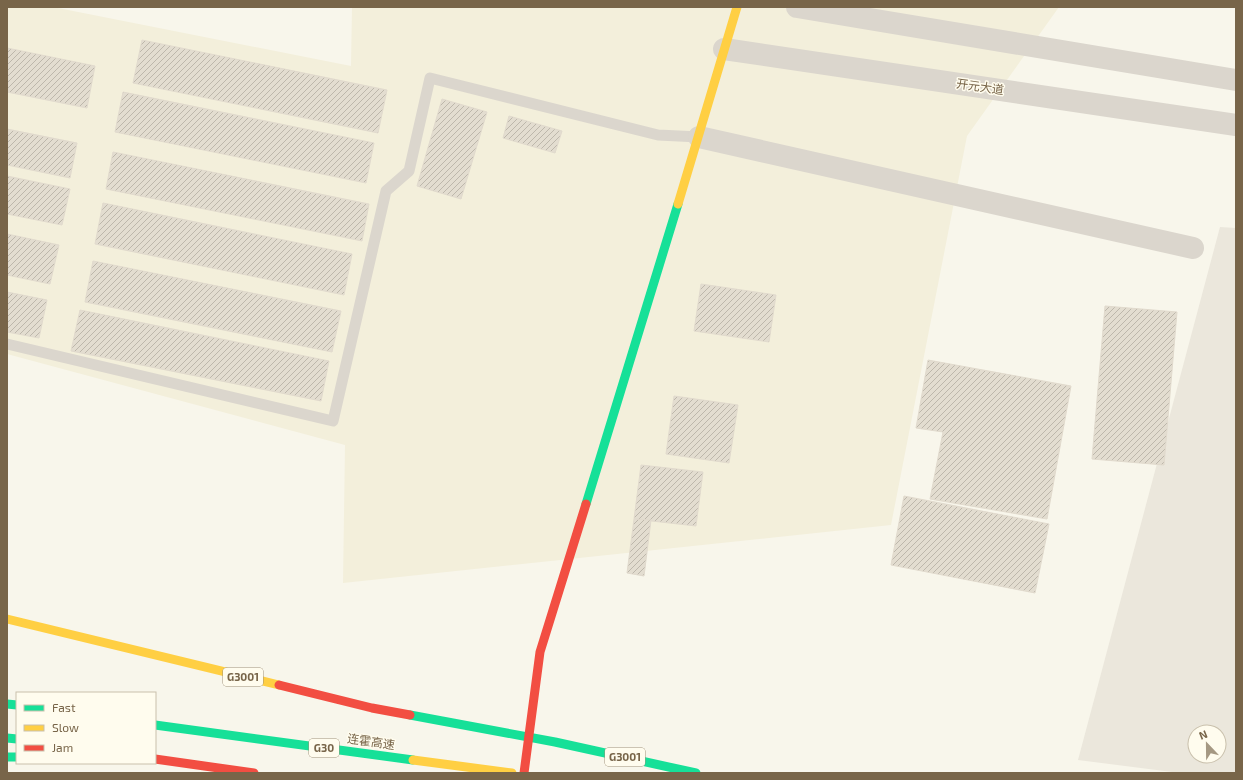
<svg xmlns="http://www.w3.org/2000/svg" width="1243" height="780" font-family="'Exo 2','Noto Sans SC',sans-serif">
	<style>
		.residential { fill: #f3efdb }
		.industrial { fill: #ebe7dc; fill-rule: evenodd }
		.building { fill: url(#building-hatch); stroke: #e1dacd }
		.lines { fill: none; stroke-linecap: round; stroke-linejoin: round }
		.lane { stroke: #dbd6cd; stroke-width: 11 }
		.street { stroke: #dbd6cd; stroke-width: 22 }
		.fast { stroke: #16e098; stroke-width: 9 }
		.slow { stroke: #ffcf43; stroke-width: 9 }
		.jam { stroke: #f24e42; stroke-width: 9 }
		.labels { text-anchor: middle; stroke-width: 3; stroke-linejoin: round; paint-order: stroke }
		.shield { fill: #fffcee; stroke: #a0927a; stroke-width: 1 }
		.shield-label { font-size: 11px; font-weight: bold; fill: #786549 }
		.street-label { font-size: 12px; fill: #786549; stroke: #fffcee }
	</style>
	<defs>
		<pattern id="building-hatch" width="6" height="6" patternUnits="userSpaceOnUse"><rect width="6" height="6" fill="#e3ddd0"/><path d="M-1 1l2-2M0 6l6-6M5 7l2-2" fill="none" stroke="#bdb7ab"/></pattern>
	</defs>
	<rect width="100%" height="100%" fill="#f8f6eb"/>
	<!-- residential -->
	<path class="residential" d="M7,7H53L351,66L352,7H1059L967,136L891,525L343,583L345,445L7,354Z"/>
	<!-- industrial -->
	<path class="industrial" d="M1220,227L1236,228V773H1180L1078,760ZM1195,732H1219V756H1195Z"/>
	<!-- building -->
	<g class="building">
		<path d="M142,40L387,90L378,133L133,83Z"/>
		<path d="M7,48L95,66L87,108L7,92Z"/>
		<path d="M123,92L374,143L366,183L115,132Z"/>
		<path d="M442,99L487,112L461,199L417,186Z"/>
		<path d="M509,116L562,131L555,153L503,138Z"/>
		<path d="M7,129L77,143L70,178L7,165Z"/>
		<path d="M113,152L369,204L362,241L106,189Z"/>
		<path d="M7,176L70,189L62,225L7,214Z"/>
		<path d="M103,203L352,254L344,295L95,244Z"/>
		<path d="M7,234L59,245L50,284L7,275Z"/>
		<path d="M93,261L341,311L332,352L85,302Z"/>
		<path d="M701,284L776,295L769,342L694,331Z"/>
		<path d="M7,292L47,300L39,338L7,332Z"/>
		<path d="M1105,306L1177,312L1164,465L1092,459Z"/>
		<path d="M80,310L329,361L321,401L71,351Z"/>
		<path d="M928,360L1071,386L1047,519L930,499L943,432L916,428Z"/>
		<path d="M674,396L738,405L729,463L666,454Z"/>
		<path d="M641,465L703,472L696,526L634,519Z"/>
		<path d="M904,496L1049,524L1035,593L891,565Z"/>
		<path d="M634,519L651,520L644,576L627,573Z"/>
	</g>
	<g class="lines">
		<!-- lane -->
		<path class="lane" d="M7,344L333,421L386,191L409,171L430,78L658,135L699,137"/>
		<!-- street -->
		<g class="street">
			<path d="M797,7L1236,80"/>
			<path d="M724,49L1236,125"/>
			<path d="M699,137L1193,248"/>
		</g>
		<!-- fast -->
		<g class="fast">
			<path d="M586,504L678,204"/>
			<path d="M7,704L17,705"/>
			<path d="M410,715L555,742L696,773"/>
			<path d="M155,725L413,760"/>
			<path d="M7,738L17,739"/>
			<path d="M7,757H17"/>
		</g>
		<!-- slow -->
		<g class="slow">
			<path d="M678,204L737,7"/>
			<path d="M7,619L279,685"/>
			<path d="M413,760L512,773"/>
		</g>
		<!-- jam -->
		<g class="jam">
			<path d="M279,685L372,708L410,715"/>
			<path d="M155,759L254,773"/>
			<path d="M524,773L540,652L586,504"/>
		</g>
	</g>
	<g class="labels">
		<!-- shield labels -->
		<g class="shield">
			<rect x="223" y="668" width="40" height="18" rx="3"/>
			<rect x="309" y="739" width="30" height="18" rx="3"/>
			<rect x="605" y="748" width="40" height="18" rx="3"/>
		</g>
		<g class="shield-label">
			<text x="243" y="681">G3001</text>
			<text x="324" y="752">G30</text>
			<text x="625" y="761">G3001</text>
		</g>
		<!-- street labels -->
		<g class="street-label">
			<text transform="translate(980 87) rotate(8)" y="4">开元大道</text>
			<text transform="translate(371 742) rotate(8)" y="4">连霍高速</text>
		</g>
	</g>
	<!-- border -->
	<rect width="1243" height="780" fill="none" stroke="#786549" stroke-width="16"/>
	<!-- legend -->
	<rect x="16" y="692" width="140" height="72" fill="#fffcee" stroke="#c9c0ac"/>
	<rect x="24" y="705" width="20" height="6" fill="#16e098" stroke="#c9c0ac"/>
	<text x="52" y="712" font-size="12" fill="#786549">Fast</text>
	<rect x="24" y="725" width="20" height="6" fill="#ffcf43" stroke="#c9c0ac"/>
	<text x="52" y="732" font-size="12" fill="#786549">Slow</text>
	<rect x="24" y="745" width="20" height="6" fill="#f24e42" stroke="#c9c0ac"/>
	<text x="52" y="752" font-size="12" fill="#786549">Jam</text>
	<!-- north arrow -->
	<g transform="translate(1207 744) rotate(338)"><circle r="19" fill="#fffcee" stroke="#c9c0ac"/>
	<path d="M0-3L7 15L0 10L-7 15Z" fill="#a59882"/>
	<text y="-6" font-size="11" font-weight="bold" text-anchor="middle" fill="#786549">N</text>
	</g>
</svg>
